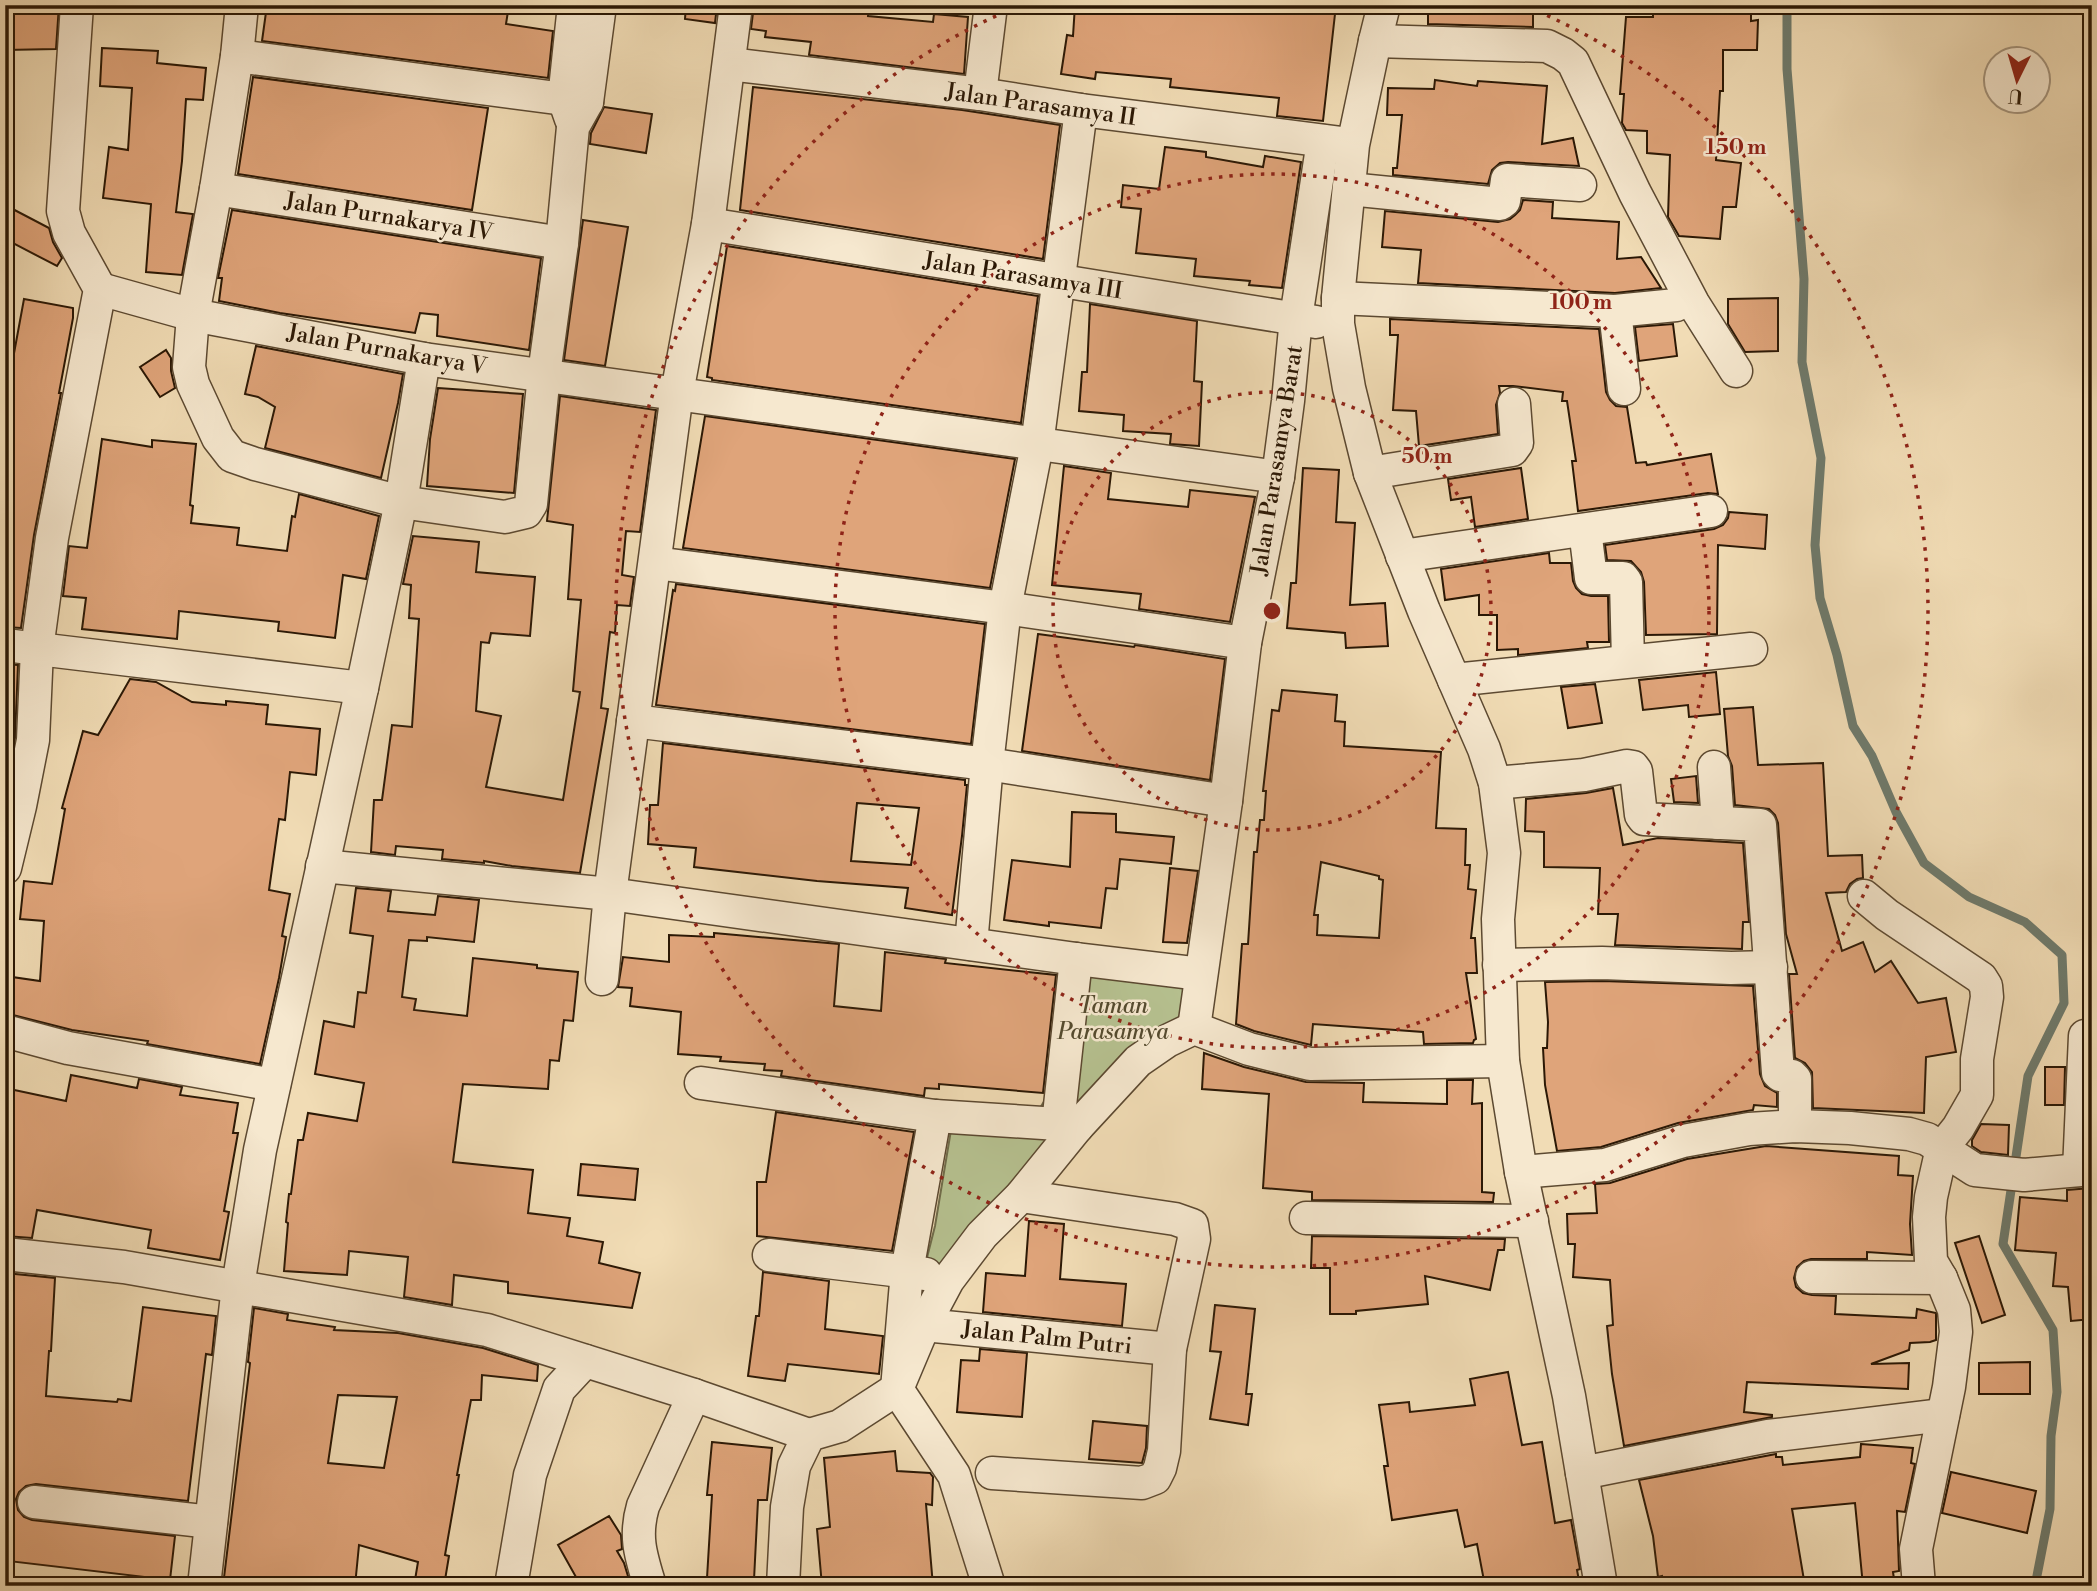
<svg xmlns="http://www.w3.org/2000/svg" width="2097" height="1591" font-family="'Libre Bodoni',serif">
	<style>
		.green { fill: #b6c190; stroke: #706c4a; stroke-width: 2 }
		.lines { fill: none; stroke-linecap: round; stroke-linejoin: round }
		.stream { stroke: #6e7a6c; stroke-width: 9 }
		.building { fill: #dfa47a; stroke: #2b1805; stroke-width: 2; fill-rule: evenodd }
		.minor-casing { stroke: #5c4931; stroke-width: 35 }
		.minor { stroke: #f6e8cf; stroke-width: 32 }
		.ring { fill: none; stroke: #8f2418; stroke-width: 3.5; stroke-dasharray: 3.5 7 }
		.labels { text-anchor: middle; stroke-width: 5; stroke-linejoin: round; paint-order: stroke }
		.street-label { font-size: 23px; fill: #2b1805; stroke: #f6e8cf }
		.park-label { font-size: 23px; font-style: italic; fill: #554b2f; stroke: #f6e8cf }
		.centre { fill: #8f2418; stroke: #f6e8cf; stroke-width: 3.5 }
		.ring-label { font-size: 21px; text-anchor: middle; font-weight: bold; fill: #8f2418; stroke: #f6e8cf; stroke-width: 5; stroke-linejoin: round; paint-order: stroke }
	</style>
	<rect width="100%" height="100%" fill="#f1dcb5"/>
	<filter id="stains"><feTurbulence type="fractalNoise" baseFrequency=".00286" numOctaves="4"/><feColorMatrix values="0 0 0 0 .2 0 0 0 0 .09 0 0 0 0 .02 0 0 0 .5 -.17"/></filter>
	<radialGradient id="worn" r=".72"><stop offset=".6" stop-color="#630" stop-opacity="0"/><stop offset="1" stop-color="#630" stop-opacity=".3"/></radialGradient>
	<!-- green -->
	<path class="green" d="M1071,965L1198,980L1174,1032L915,1305L935,1226L952,1124L1040,1108L1056,1082Z"/>
	<g class="lines">
		<!-- stream -->
		<path class="stream" d="M1787,5V69L1804,279L1802,362L1821,458L1815,545L1820,598L1837,655L1853,726L1872,756L1896,812L1924,863L1969,897L2025,922L2062,955L2064,1003L2028,1076L2003,1244L2053,1330L2057,1392L2051,1436L2050,1509L2035,1586"/>
	</g>
	<!-- building -->
	<g class="building">
		<path d="M5,5H59L56,49L5,50Z"/>
		<path d="M267,5H509L506,24L553,31L548,78L262,41Z"/>
		<path d="M686,5H717L715,23L685,19Z"/>
		<path d="M754,5H869L868,16L933,22L934,14L968,17L964,74L809,55L811,42L765,37L766,31L751,29Z"/>
		<path d="M1075,5H1336L1323,121L1277,116L1279,98L1170,87L1171,79L1096,72L1095,79L1061,74L1067,35L1073,36Z"/>
		<path d="M1428,5H1533V27L1428,24Z"/>
		<path d="M1653,5H1751V21L1758,20L1757,50H1723V91H1720L1716,160L1741,163L1736,207H1723L1720,239L1679,236L1668,217L1670,155L1647,153V131L1626,130L1622,123L1624,94H1620L1626,17H1653Z"/>
		<path d="M102,48L158,51L157,63L206,68L203,100L186,99L182,161L176,212L193,214L182,275L146,272L151,204L103,198L109,147L128,150L132,88L100,86Z"/>
		<path d="M253,77L488,108L472,210L238,174Z"/>
		<path d="M1435,80L1477,86L1478,81L1547,86L1542,144L1573,138L1579,166L1508,162L1500,163L1492,170L1488,184L1393,175V168H1397L1402,115H1387L1388,88L1434,89Z"/>
		<path d="M753,87L962,110L1060,125L1043,259L740,210Z"/>
		<path d="M604,107L652,114L646,153L590,144L591,133Z"/>
		<path d="M1165,147L1206,152V157L1263,167L1265,156L1301,162L1282,288L1249,285L1250,281L1194,276L1196,259L1136,253L1141,209L1121,207L1123,185L1159,189Z"/>
		<path d="M1523,200L1553,202L1552,218L1619,222L1617,259L1641,257L1661,288L1615,293L1418,283L1421,250L1382,247L1385,211L1498,222L1510,219L1515,215L1520,210Z"/>
		<path d="M5,205L49,228L53,242L62,258L57,266L5,239Z"/>
		<path d="M232,210L541,258L529,350L437,336L438,315L420,313L415,333L280,313L219,301L222,278H218Z"/>
		<path d="M583,220L628,227L605,366L564,360Z"/>
		<path d="M727,246L1038,296L1021,423L712,380V378L707,377Z"/>
		<path d="M1778,298V351L1745,352L1728,324V299Z"/>
		<path d="M24,299L73,308V318L59,393H61L34,535L21,628L5,627V374L10,375Z"/>
		<path d="M1090,304L1197,321L1194,381L1202,382L1199,446L1170,444L1171,434L1123,431L1124,415L1079,411L1082,372H1087Z"/>
		<path d="M1390,319L1599,329L1606,392L1610,400L1616,406L1627,407L1636,463L1646,462L1647,465L1711,454L1718,494L1708,493L1578,511L1572,461H1576L1567,401H1562L1563,392L1513,386H1499L1500,393L1496,405L1498,434L1419,446L1416,411L1393,410L1398,335H1390Z"/>
		<path d="M1673,324L1677,356L1639,361L1635,327Z"/>
		<path d="M256,346L403,374L398,403L381,478L265,448L275,407L258,397L245,394Z"/>
		<path d="M166,350L171,358V371L175,388L160,397L140,367Z"/>
		<path d="M438,388L523,394L514,493L427,486L430,439Z"/>
		<path d="M560,396L656,410L640,532L626,531L622,575L634,577L630,606L617,605L615,633L610,632L601,708L608,709L580,873L512,866L484,861V863L442,859L443,850L396,846L395,855L371,852L374,800H382L392,725L412,727L419,619L409,618L411,585L403,584L413,536L479,542L476,572L535,577L530,636L491,633L489,643L481,642L476,711L501,716L486,787L563,800L580,692L573,691L581,600L568,599L573,525L547,521Z"/>
		<path d="M705,416L1015,459L990,588L683,548Z"/>
		<path d="M102,439L152,447V440L196,444L190,505L193,506L191,523L239,528L237,545L287,551L292,516L295,517L299,494L379,516L366,579L343,575L335,638L278,631L279,622L179,611L177,639L82,629L86,598L63,596L69,546L87,548Z"/>
		<path d="M1064,466L1111,473L1108,499L1188,507L1190,490L1255,497L1230,622L1139,609L1141,594L1052,585Z"/>
		<path d="M1303,468L1339,470L1336,522L1355,523L1350,605L1385,603L1388,646L1346,648L1345,633L1287,628L1291,583H1296Z"/>
		<path d="M1521,468L1528,519L1475,527L1471,497L1451,500L1448,479Z"/>
		<path d="M1729,512L1767,515L1765,549L1718,545L1717,634L1646,635L1644,582L1641,572L1631,561L1607,560L1605,545L1714,529L1723,525L1728,518Z"/>
		<path d="M1549,553L1550,563H1571L1573,581L1576,588L1582,594L1591,596H1608L1609,642H1587L1588,648L1518,655V649L1497,650V615H1479V595L1445,600L1441,569Z"/>
		<path d="M676,584L985,624L971,744L656,705L673,590L675,591Z"/>
		<path d="M1038,634L1134,647L1135,645L1225,659L1210,780L1022,751Z"/>
		<path d="M5,664L18,665L15,738L5,786Z"/>
		<path d="M1716,672L1720,714L1689,717L1688,705L1643,710L1639,680Z"/>
		<path d="M130,679L156,682L192,702L226,705V701L268,705L266,724L320,729L316,775L290,772L285,820L279,819L269,890L290,894L282,936L286,937L279,978L260,1064L147,1044L148,1041L72,1030L5,1013V976L40,981L44,921L20,919L24,881L52,884L65,809L62,808L83,731L98,735Z"/>
		<path d="M1595,684L1602,723L1568,728L1561,687Z"/>
		<path d="M1282,690L1337,695L1335,721L1345,722L1344,746L1441,752L1436,828L1466,829L1465,865H1470L1468,889L1476,890L1471,938H1475L1477,973H1466L1476,1039L1474,1040L1473,1043L1424,1044L1423,1032L1313,1024L1311,1045L1254,1031L1236,1024L1242,944H1248L1254,852H1257L1260,820H1264L1266,791H1263L1272,710L1279,711ZM1321,862L1379,876V879L1383,880L1379,938L1317,935L1318,915H1314Z"/>
		<path d="M1753,707L1758,765L1823,763L1828,856L1862,855L1863,878L1857,879L1850,884L1846,892L1826,893L1842,951L1863,942L1875,972L1891,961L1918,1003L1946,998L1956,1052L1926,1057L1924,1113L1813,1108L1812,1072L1805,1063L1795,1058L1789,974H1797L1786,934L1778,823L1775,815L1769,809L1735,805L1732,766L1728,756L1724,709Z"/>
		<path d="M663,743L965,780V785H967L962,836L952,915L905,908L908,888L817,881L694,867L696,848L648,844L650,805H658ZM857,803L919,808L911,865L851,861Z"/>
		<path d="M1696,776L1698,803L1674,802L1671,779Z"/>
		<path d="M1613,788L1623,845L1658,838L1743,843L1749,922H1743L1742,949L1615,945L1618,914H1598L1600,868L1544,867V832L1525,831L1526,799L1586,793Z"/>
		<path d="M1072,812L1116,814V832L1174,837L1171,864L1120,859L1117,889L1106,888L1101,928L1049,922V926L1004,920L1012,860L1070,867Z"/>
		<path d="M1170,868L1198,871L1187,943L1163,942Z"/>
		<path d="M356,888L391,891L388,911L435,915L438,896L479,900L474,942L427,937V941L409,940L402,997L416,999L414,1010L467,1016L473,958L537,965V968L578,972L573,1021L564,1020L559,1061L550,1060L548,1089L463,1084L453,1162L533,1170L528,1213L570,1218L567,1236L603,1242L599,1263L640,1273L632,1308L508,1293V1282L454,1275L452,1305L404,1297L408,1257L349,1251L347,1275L284,1271L288,1223L286,1222L289,1194H291L298,1140H303L308,1113L357,1121L364,1083L315,1074L324,1021L354,1027L358,992L366,993L373,936L350,933Z"/>
		<path d="M714,933L839,944L834,1006L881,1011L885,952L946,959L945,963L1056,975L1043,1093L939,1084V1089L925,1088L924,1096L781,1076L782,1071L764,1070L765,1064L720,1061L721,1057L678,1054L681,1012L630,1006L632,988L618,987L623,957L669,962V935L714,937Z"/>
		<path d="M1602,981L1753,986L1760,1074L1765,1086L1777,1093V1107L1754,1105L1753,1110L1678,1123L1601,1147L1557,1151L1545,1085L1543,1048H1547L1548,1022L1545,982Z"/>
		<path d="M1204,1053L1244,1067L1306,1082L1364,1083L1363,1102L1447,1104V1080H1473L1472,1104L1482,1103V1192L1494,1193L1493,1202L1312,1200V1192L1263,1188L1269,1094L1202,1089Z"/>
		<path d="M2045,1067H2065L2064,1105H2045Z"/>
		<path d="M71,1075L137,1088L139,1079L182,1087L180,1095L238,1103L233,1133H238L224,1211L229,1212L220,1260L148,1248L151,1230L37,1210L32,1238L5,1236V1088L66,1101Z"/>
		<path d="M776,1112L914,1132L892,1251L757,1236V1182H766Z"/>
		<path d="M1981,1124L2009,1125L2008,1155L1981,1152L1972,1146V1140Z"/>
		<path d="M1766,1146L1899,1156L1898,1175L1913,1176L1910,1224L1912,1255L1867,1252V1259H1811L1804,1261L1797,1267L1794,1278L1796,1287L1803,1293L1812,1295L1836,1296L1835,1314L1916,1318L1917,1309L1936,1313V1340L1930,1342L1910,1343L1909,1350L1871,1364L1909,1363L1908,1389L1747,1382L1744,1412L1772,1415V1417L1624,1446L1612,1374L1607,1326L1613,1325L1610,1280L1573,1277L1575,1244H1568L1567,1214L1597,1213L1595,1184L1610,1183L1687,1159Z"/>
		<path d="M581,1164L638,1169L635,1200L578,1195Z"/>
		<path d="M2091,1188L2092,1319L2071,1321L2068,1287L2053,1286L2056,1253L2015,1250L2020,1197L2067,1201V1190Z"/>
		<path d="M1029,1221L1064,1224L1060,1279L1126,1284L1122,1326L983,1312L986,1273L1025,1276Z"/>
		<path d="M1312,1236L1505,1239L1504,1250H1498L1490,1290L1425,1276L1428,1304L1356,1311V1314H1330V1268H1311Z"/>
		<path d="M1979,1236L2005,1315L1982,1323L1955,1243Z"/>
		<path d="M763,1272L829,1281L825,1329L883,1336L879,1374L788,1364L785,1381L748,1376L756,1316H759Z"/>
		<path d="M5,1273L55,1278L51,1351H49L46,1396L117,1402L118,1399L131,1401L143,1307L216,1316L212,1355L206,1354L188,1501L36,1484L26,1486L19,1492L16,1499L18,1510L24,1517L32,1520L175,1536L170,1580L8,1561L9,1554H5Z"/>
		<path d="M1215,1305L1255,1309L1246,1394H1252L1248,1425L1210,1419L1221,1352L1210,1351Z"/>
		<path d="M254,1308L288,1314L287,1320L335,1327L334,1330L398,1333L483,1348L538,1365L537,1381L482,1375L481,1400H471L457,1475H459L445,1555L449,1556L444,1586H414L418,1562L359,1545L355,1586H223L250,1363L248,1362ZM338,1395L397,1397L384,1468L328,1463Z"/>
		<path d="M980,1349L1027,1353L1022,1417L957,1412L961,1360L979,1361Z"/>
		<path d="M2030,1362V1394H1979V1363Z"/>
		<path d="M1508,1372L1522,1445L1542,1442L1555,1523L1571,1520L1580,1569L1577,1570L1580,1586H1485L1477,1544L1465,1547L1457,1510L1392,1520L1384,1466H1388L1379,1405L1409,1402L1410,1412L1475,1405L1470,1379Z"/>
		<path d="M1093,1421L1147,1426L1146,1448L1142,1463L1089,1459Z"/>
		<path d="M712,1442L772,1448L767,1500H758L754,1580L707,1578L712,1495H707Z"/>
		<path d="M1861,1444L1913,1448L1911,1463L1915,1464L1905,1512L1897,1511L1899,1571L1893,1572L1895,1586H1863L1855,1503L1792,1509L1805,1586H1663L1662,1576L1658,1577L1653,1536L1639,1480L1776,1454V1457H1782L1783,1465L1860,1457Z"/>
		<path d="M895,1451L897,1471L930,1473L933,1477L932,1505L926,1504L933,1586H822L817,1529L830,1527L824,1458Z"/>
		<path d="M1951,1472L2036,1491L2027,1533L1942,1513Z"/>
		<path d="M609,1516L621,1535L622,1549L617,1551L624,1563L631,1586H581L558,1545Z"/>
	</g>
	<g class="lines">
		<defs>
			<g id="minor">
				<path d="M242,5L237,56L216,189L193,315L189,367L193,384L218,438L232,456L255,464L401,502L505,517L526,512L531,504L544,374L562,243L573,127L587,102L600,5"/>
				<path d="M736,5L708,224L677,393L610,894L1076,959L1201,974"/>
				<path d="M1384,5L1375,41L1353,145L1338,298V324L1349,388L1370,473L1424,611L1484,749L1495,783L1504,853L1498,919L1503,1061L1521,1172L1569,1396L1601,1586"/>
				<path d="M1375,41L1547,46L1563,54L1573,62L1635,193L1693,303L1736,371"/>
				<path d="M237,56L587,102"/>
				<path d="M729,64L980,94L1081,110L1342,143"/>
				<path d="M980,94L991,5"/>
				<path d="M571,119L564,99L574,5"/>
				<path d="M216,189L562,243"/>
				<path d="M1349,189L1500,204L1504,201L1507,180L1580,185"/>
				<path d="M708,224L1316,322"/>
				<path d="M100,289L193,315L424,359L1278,477"/>
				<path d="M1338,298L1615,311L1676,305"/>
				<path d="M1615,311L1624,389"/>
				<path d="M1370,473L1512,450L1517,443L1514,404"/>
				<path d="M1585,530L1591,578H1623L1626,582L1628,661"/>
				<path d="M1402,556L1711,511"/>
				<path d="M655,563L1005,608L1245,643"/>
				<path d="M5,645L362,688"/>
				<path d="M1454,680L1751,649"/>
				<path d="M633,721L987,764L1226,801"/>
				<path d="M1714,767L1718,823"/>
				<path d="M1495,783L1584,775L1627,766L1633,767L1636,771L1641,815L1644,819L1760,825L1778,1073L1780,1075L1792,1076L1795,1079V1126"/>
				<path d="M322,866L610,894L602,979"/>
				<path d="M5,868L20,806L33,740L37,649L52,538L100,289L69,233L63,211L77,5"/>
				<path d="M1864,896L1887,915L1981,978L1986,986L1987,997L1977,1059V1095L1958,1128L1942,1148L1931,1197L1929,1217L1931,1261L1941,1278L1954,1310L1956,1332L1949,1387L1916,1549L1919,1586"/>
				<path d="M971,944L987,764L1005,608L1037,445L1081,110"/>
				<path d="M1499,965L1602,963L1731,968L1771,967"/>
				<path d="M1194,1028L1226,801L1245,643L1278,477L1288,401L1296,318L1323,141"/>
				<path d="M5,1031L68,1048L274,1085"/>
				<path d="M701,1083L935,1116L1058,1124L1077,1127"/>
				<path d="M935,1116L907,1271L897,1389L954,1475L989,1586"/>
				<path d="M1058,1124L1076,959"/>
				<path d="M2079,1170L2085,1036"/>
				<path d="M1521,1172L1605,1165L1683,1141L1749,1129L1795,1126L1850,1128L1909,1134L1927,1139L1975,1170L2024,1175L2092,1169"/>
				<path d="M1306,1218L1532,1221"/>
				<path d="M5,1254L124,1267L487,1330L694,1395L809,1435"/>
				<path d="M769,1255L926,1274"/>
				<path d="M1812,1277L1941,1278"/>
				<path d="M924,1325L1170,1349"/>
				<path d="M992,1473L1142,1483L1155,1478L1160,1468L1164,1451L1170,1349L1194,1239L1192,1225L1175,1219L1021,1196"/>
				<path d="M1582,1473L1768,1436L1943,1415"/>
				<path d="M34,1502L211,1522"/>
				<path d="M204,1586L238,1286L260,1150L362,688L401,502L424,359"/>
				<path d="M511,1586L530,1475L559,1389L585,1361"/>
				<path d="M650,1586C641,1556 634,1537 643,1506L694,1395"/>
				<path d="M783,1586L787,1507L794,1466L809,1435L840,1426L897,1389L924,1325L948,1280L982,1235L1021,1196L1077,1127L1138,1061L1167,1041L1194,1028L1249,1049L1310,1064L1503,1061"/>
			</g>
		</defs>
		<!-- minor casing -->
		<use href="#minor" class="minor-casing"/>
		<!-- minor -->
		<use href="#minor" class="minor"/>
	</g>
	<!-- distance rings -->
	<g class="ring">
		<circle cx="1272" cy="611" r="219"/>
		<circle cx="1272" cy="611" r="437"/>
		<path d="M1528 7A656 656 0 1 1 1016 7"/>
	</g>
	<g class="labels">
		<!-- street labels -->
		<g class="street-label">
			<text transform="translate(1041 104) rotate(8)" y="8">Jalan Parasamya II</text>
			<text transform="translate(389 216) rotate(9)" y="8">Jalan Purnakarya IV</text>
			<text transform="translate(1023 275) rotate(9)" y="8">Jalan Parasamya III</text>
			<text transform="translate(387 349) rotate(10)" y="8">Jalan Purnakarya V</text>
			<text transform="translate(1276 460) rotate(-81)" y="8">Jalan Parasamya Barat</text>
			<text transform="translate(1047 1337) rotate(6)" y="8">Jalan Palm Putri</text>
		</g>
		<!-- park labels -->
		<g class="park-label">
			<text x="1113" y="1013">Taman<tspan x="1113" dy="26">Parasamya</tspan></text>
		</g>
	</g>
	<circle cx="1272" cy="611" r="10" class="centre"/>
	<g class="ring-label">
		<text x="1736" y="154">150 m</text>
		<text x="1581" y="309">100 m</text>
		<text x="1427" y="463">50 m</text>
	</g>
	<!-- margin -->
	<rect width="2097" height="1591" fill="none" stroke="#f1dcb5" stroke-width="28"/>
	<rect x="7" y="7" width="2083" height="1577" fill="none" stroke="#2b1805" stroke-width="3.5"/>
	<rect x="14" y="14" width="2069" height="1563" fill="none" stroke="#2b1805" stroke-width="2"/>
	<!-- north arrow -->
	<g transform="translate(2017 80) rotate(185)"><circle r="33" fill="#f6e8cf" stroke="#a5957e" stroke-width="2"/>
	<path d="M0-5L12 26L0 18L-12 26Z" fill="#8f2418"/>
	<text y="-10" font-size="19" font-weight="bold" text-anchor="middle" fill="#2b1805">U</text>
	</g>
	<rect width="100%" height="100%" filter="url(#stains)"/>
	<rect width="100%" height="100%" fill="url(#worn)"/>
</svg>
